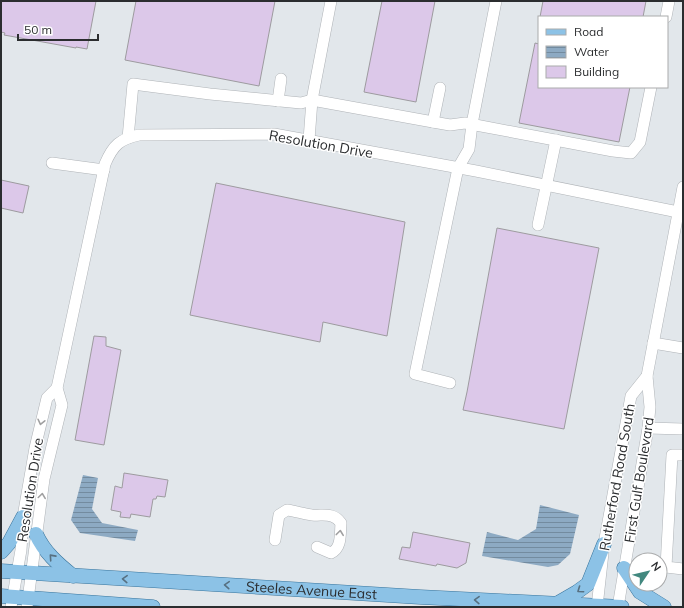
<svg xmlns="http://www.w3.org/2000/svg" width="684" height="608" font-family="Mulish,sans-serif">
	<style>
		.water { fill: url(#water-rules) }
		.building { fill: #dcc8e9; stroke: #9d9b9f }
		.lines { fill: none; stroke-linecap: round; stroke-linejoin: round }
		.minor-casing { stroke: #afb3b7; stroke-width: 12 }
		.major-casing { stroke: #38749c; stroke-width: 15 }
		.minor { stroke: #fff; stroke-width: 11 }
		.major { stroke: #8cc2e6; stroke-width: 14 }
		.oneway { stroke: #a0a0a1 }
		.oneway2 { stroke: #577081 }
		.labels { text-anchor: middle; stroke-width: 3; stroke-linejoin: round; paint-order: stroke }
		.street-label { font-size: 14px; fill: #2b2d2f; stroke: #fff }
	</style>
	<defs>
		<pattern id="water-rules" width="6" height="5" patternUnits="userSpaceOnUse"><rect width="6" height="5" fill="#8daac3"/><path d="M0 2.5h6" fill="none" stroke="#738b9f"/></pattern>
	</defs>
	<rect width="100%" height="100%" fill="#e2e7eb"/>
	<!-- water -->
	<g class="water">
		<path d="M83,475L98,478L92,509L102,523L138,530L135,541L80,533L71,520Z"/>
		<path d="M540,505L579,515L570,554L558,565L548,567L482,556L487,532L518,540L536,529Z"/>
	</g>
	<!-- building -->
	<g class="building">
		<path d="M1,1H96L87,49L76,47V48L4,35L5,33L1,32Z"/>
		<path d="M136,1H275L259,86L125,60Z"/>
		<path d="M382,1H435L416,102L364,92Z"/>
		<path d="M543,1H646L643,17H540Z"/>
		<path d="M535,43L539,44V87H630L619,142L519,123Z"/>
		<path d="M1,180L29,186L23,213L1,208Z"/>
		<path d="M216,183L405,222L387,336L323,322L320,342L190,315Z"/>
		<path d="M497,228L599,248L564,429L463,410L467,392Z"/>
		<path d="M94,336L106,337V346L121,350L104,445L75,440Z"/>
		<path d="M124,473L168,480L165,497L157,496L156,499H153L150,517L131,514L130,518L120,517L121,512L111,510L115,486L122,488Z"/>
		<path d="M413,532L470,543L466,563L457,568L437,564L436,566L399,559L402,547L410,548Z"/>
	</g>
	<g class="lines">
		<defs>
			<g id="minor">
				<path d="M666,17L669,1"/>
				<path d="M278,101L281,79"/>
				<path d="M433,122L440,88"/>
				<path d="M128,138L133,84L210,94L301,103L312,100L433,122L450,125L465,123L613,151L631,153L640,142L651,87"/>
				<path d="M309,140L312,100L331,1"/>
				<path d="M52,163L104,170"/>
				<path d="M538,225L556,140"/>
				<path d="M653,343L683,348"/>
				<path d="M450,383L415,374L458,168L469,149L472,124L496,1"/>
				<path d="M648,428L683,429"/>
				<path d="M683,455H672L666,567L683,569"/>
				<path d="M275,540L279,515L287,510C295,511 304,514 312,515C324,516 333,512 341,523C340,534 342,548 331,553L317,547"/>
				<path d="M11,607L21,550L23,517L35,448L47,398L57,388"/>
				<path d="M27,607L44,479L62,405L57,388L105,164C113,145 120,139 139,135L274,134L476,171L683,213"/>
				<path d="M597,607L604,544L631,396L647,376L683,187"/>
				<path d="M618,607L648,428L650,407L647,376"/>
			</g>
			<g id="major">
				<path d="M36,534C44,552 58,564 73,576"/>
				<path d="M1,552L9,543L23,517"/>
				<path d="M624,568L640,592L664,607"/>
				<path id="s1" d="M1,571L420,597L622,607"/>
				<path d="M1,596L153,607"/>
				<path d="M558,603L577,592L588,584L604,544"/>
			</g>
		</defs>
		<!-- minor casing -->
		<use href="#minor" class="minor-casing"/>
		<!-- major casing -->
		<use href="#major" class="major-casing"/>
		<!-- minor -->
		<use href="#minor" class="minor"/>
		<!-- major -->
		<use href="#major" class="major"/>
	</g>
	<!-- one-way arrows -->
	<defs><path id="oneway-chevron" d="M-2-3.5L2.5 0L-2 3.5" fill="none" stroke-width="1.6" stroke-linecap="round" stroke-linejoin="round"/></defs>
	<g class="oneway">
		<use href="#oneway-chevron" transform="translate(41 422) rotate(103)"/>
		<use href="#oneway-chevron" transform="translate(42 496) rotate(-82)"/>
		<use href="#oneway-chevron" transform="translate(340 533) rotate(-83)"/>
	</g>
	<g class="oneway2">
		<use href="#oneway-chevron" transform="translate(52 557) rotate(-132)"/>
		<use href="#oneway-chevron" transform="translate(125 579) rotate(-177)"/>
		<use href="#oneway-chevron" transform="translate(227 585) rotate(-176)"/>
		<use href="#oneway-chevron" transform="translate(580 590) rotate(145)"/>
		<use href="#oneway-chevron" transform="translate(477 600) rotate(-178)"/>
	</g>
	<g class="labels">
		<!-- street labels -->
		<g class="street-label">
			<text transform="translate(321 144) rotate(10)" y="5">Resolution Drive</text>
			<text transform="translate(617 477) rotate(-80)" y="5">Rutherford Road South</text>
			<text transform="translate(639 480) rotate(-81)" y="5">First Gulf Boulevard</text>
			<text transform="translate(30 490) rotate(-81)" y="5">Resolution Drive</text>
			<text dy="5" stroke="none"><textPath href="#s1" startOffset="311">Steeles Avenue East</textPath></text>
		</g>
	</g>
	<!-- border -->
	<rect width="684" height="608" fill="none" stroke="#2b2d2f" stroke-width="4"/>
	<!-- legend -->
	<rect x="538" y="16" width="130" height="72" fill="#ffffff" stroke="#aaabac"/>
	<rect x="546" y="29" width="20" height="6" fill="#8cc2e6" stroke="#aaabac"/>
	<text x="574" y="36" font-size="12" fill="#2b2d2f">Road</text>
	<rect x="546" y="46" width="20" height="12" fill="url(#water-rules)" stroke="#aaabac"/>
	<text x="574" y="56" font-size="12" fill="#2b2d2f">Water</text>
	<rect x="546" y="66" width="20" height="12" fill="#dcc8e9" stroke="#aaabac"/>
	<text x="574" y="76" font-size="12" fill="#2b2d2f">Building</text>
	<!-- north arrow -->
	<g transform="translate(648 572) rotate(55)"><circle r="19" fill="#ffffff" stroke="#aaabac"/>
	<path d="M0-3L7 15L0 10L-7 15Z" fill="#42887f"/>
	<text y="-6" font-size="11" font-weight="bold" text-anchor="middle" fill="#2b2d2f">N</text>
	</g>
	<!-- scale -->
	<path d="M18 34v6h80v-6" fill="none" stroke="#2b2d2f" stroke-width="2"/>
	<text x="24" y="34" font-size="12" fill="#2b2d2f" stroke="#ffffff" stroke-width="3" paint-order="stroke">50 m</text>
</svg>
